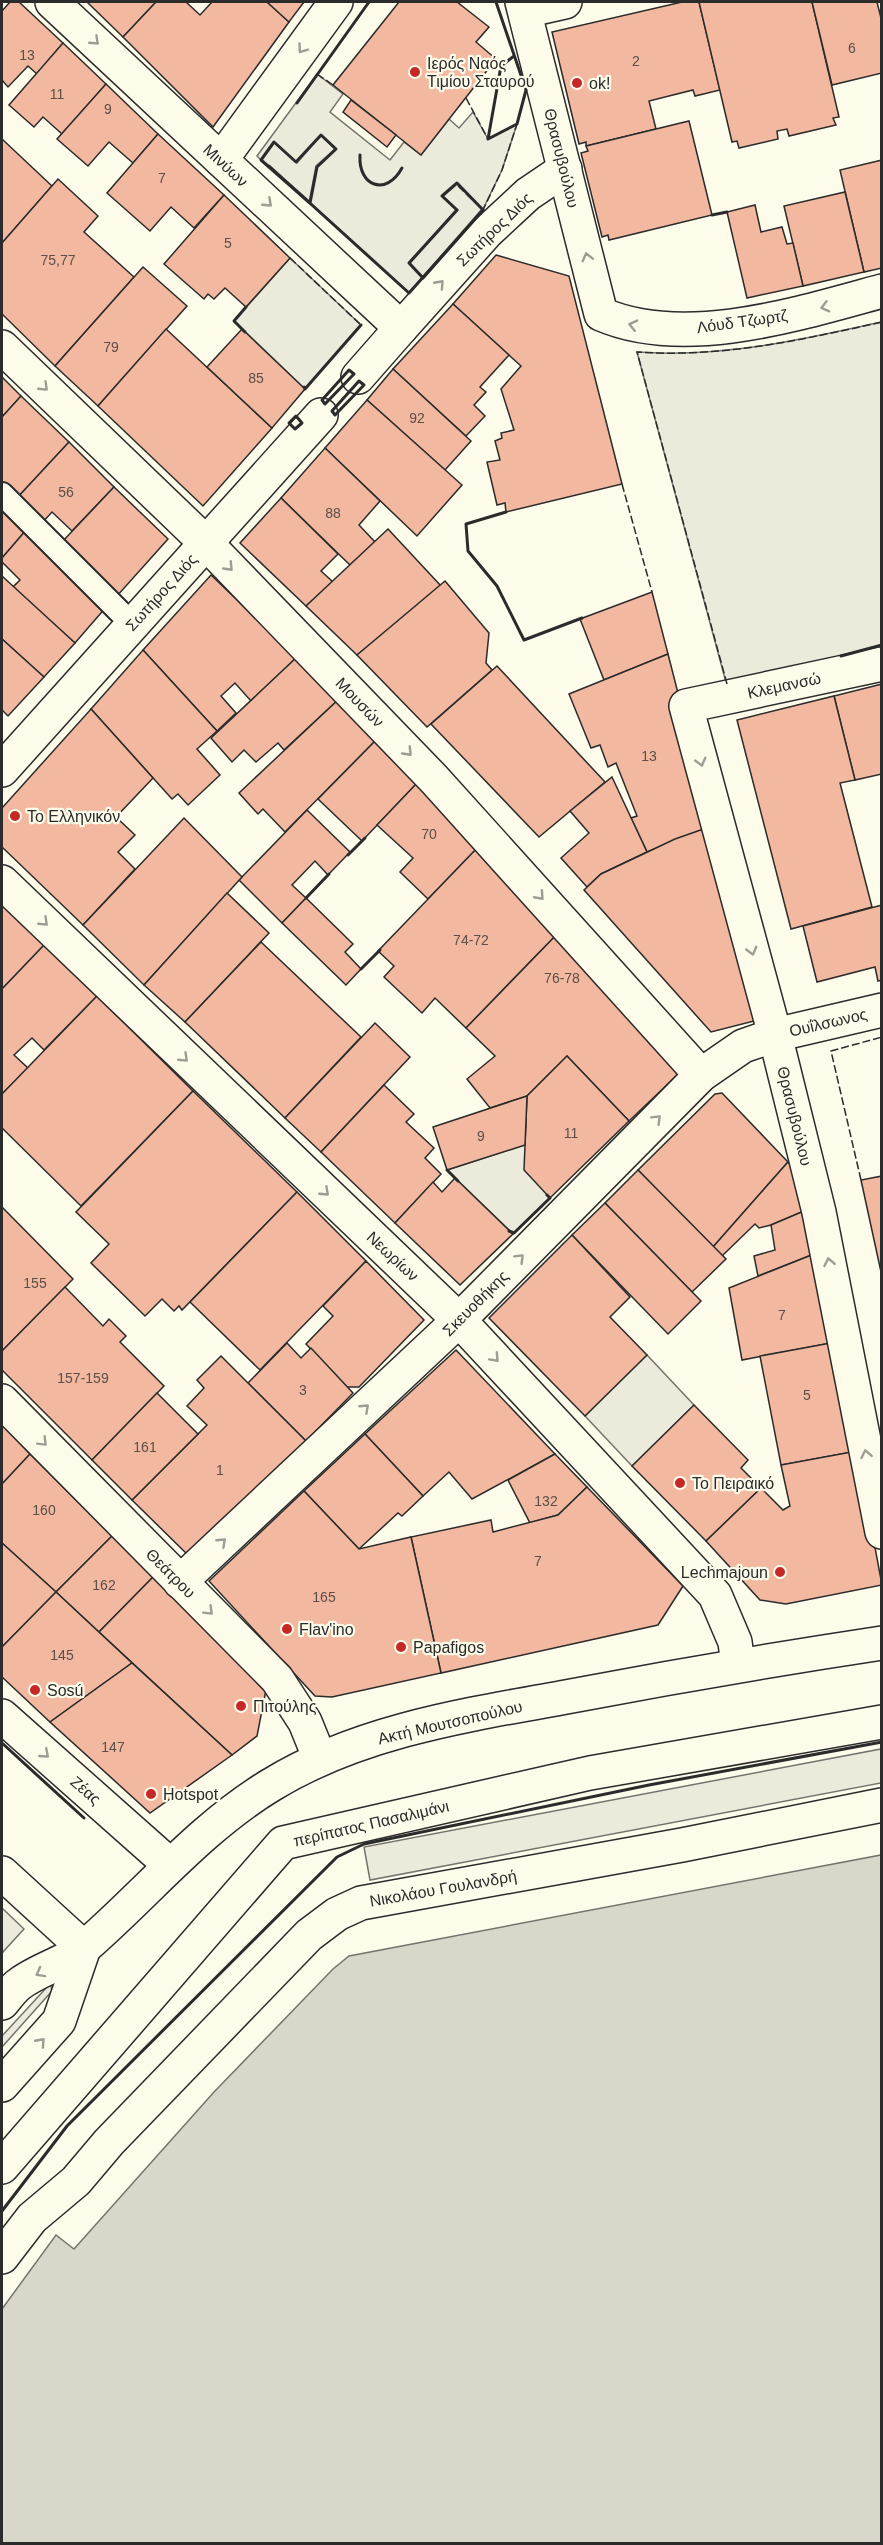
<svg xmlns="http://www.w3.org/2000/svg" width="883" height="2545" font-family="Helvetica,sans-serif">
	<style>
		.green { fill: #ecebdb; stroke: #74746e; stroke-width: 1.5 }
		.parking { fill: #eceadb; stroke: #74746e; stroke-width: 1.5 }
		.water { fill: #d8d7c9; stroke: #74746e; stroke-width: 1.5 }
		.building { fill: #f2b8a0; stroke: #2b2b2b; stroke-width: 1.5 }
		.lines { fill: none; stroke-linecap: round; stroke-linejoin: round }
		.service-casing { stroke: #2b2b2b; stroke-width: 26 }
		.pedestrian-casing { stroke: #2b2b2b; stroke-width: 36 }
		.minor-casing { stroke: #2b2b2b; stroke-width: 36 }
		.secondary-casing { stroke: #2b2b2b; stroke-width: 36 }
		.service { stroke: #fdfbea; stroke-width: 22 }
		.pedestrian { stroke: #fdfbea; stroke-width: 33 }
		.minor { stroke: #fdfbea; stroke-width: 33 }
		.secondary { stroke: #fdfbea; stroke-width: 33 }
		.fence { stroke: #2b2b2b; stroke-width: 1.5; stroke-dasharray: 8 3; stroke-linecap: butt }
		.wall { stroke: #2b2b2b; stroke-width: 3 }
		.oneway { stroke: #9e9d94 }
		.poi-dot { fill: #c62828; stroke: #fdfbea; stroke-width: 2 }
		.labels { text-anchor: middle; stroke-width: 4.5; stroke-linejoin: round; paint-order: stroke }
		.number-label { font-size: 14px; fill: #5d4e48 }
		.poi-label { font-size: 16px; fill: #2b2b2b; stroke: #fdfbea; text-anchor: start }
		.street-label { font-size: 16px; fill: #2b2b2b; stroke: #fdfbea }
	</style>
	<rect width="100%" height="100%" fill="#fdfbea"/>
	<!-- green -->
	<g class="green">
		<path d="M321,135L335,149L316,166L309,203L261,160L274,142L297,163Z"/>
		<path d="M457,183L482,209L423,277L410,263L458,210L443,196Z"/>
		<path d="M881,322V645L727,686L637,352C721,358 801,340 881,322Z"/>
		<path d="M525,1145L550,1198L513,1234L447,1170Z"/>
	</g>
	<!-- parking -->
	<g class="parking">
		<path d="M317,74L343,94L330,112L390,160L404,142L421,155L449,119L459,128L473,112L488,139L517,124L502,170L483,209L457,183L443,196L456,210L409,263L423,278L409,293L310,203L317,167L335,149L321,135L296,162L274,142L261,160L257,156Z"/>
		<path d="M290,258L361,325L305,389L234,321Z"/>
		<path d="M647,1355L694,1405L632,1466L585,1416Z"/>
		<path d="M881,1749V1783L370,1880L364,1847Z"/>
		<path d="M2,1908L24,1929L2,1953Z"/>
		<path d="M48,1986H51L52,1991L2,2047V2036Z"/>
	</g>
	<!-- water -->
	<path class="water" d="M881,1855V2543H2V2309L56,2235L74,2249L214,2092L333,1969L349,1956Z"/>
	<!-- building -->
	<g class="building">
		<path d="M10,2H19L63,43L37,74L28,66L8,87L2,80V11Z"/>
		<path d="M87,2H156L123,37Z"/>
		<path d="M156,2H186L200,15L212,2H267L289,22L213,127L123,37Z"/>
		<path d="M267,2H304L289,22Z"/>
		<path d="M399,2H457L489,27L476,42L496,59L421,155L333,85Z"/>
		<path d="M682,2H699L720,90L695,96L693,90L649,101L656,129L586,146V142L579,144L552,32Z"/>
		<path d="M699,2H812L839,117L833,118L836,125L789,136L787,129L777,131L778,139L739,148L737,141L732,142Z"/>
		<path d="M812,2H877L882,22V73L832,85Z"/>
		<path d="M63,43L106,84L62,134L43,117L34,127L9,105Z"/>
		<path d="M106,84L158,134L133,163L109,142L88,166L57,139Z"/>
		<path d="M351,100L396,135L387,147L343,112Z"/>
		<path d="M689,121L712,215L609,240L608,235L602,237L581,153L588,151L586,146Z"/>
		<path d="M158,134L224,195L194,228L171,207L150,231L107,193Z"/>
		<path d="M2,139L52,186L2,243Z"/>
		<path d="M882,160V268L864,272L840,170Z"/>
		<path d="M58,179L98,216L84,232L134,277L55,366L2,314V243Z"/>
		<path d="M845,192L864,272L803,286L784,206Z"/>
		<path d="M224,195L290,258L246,307L225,288L214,299L208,294L204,299L164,264Z"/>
		<path d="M755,205L761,232L782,227L787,244L793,243L803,286L747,298L727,212Z"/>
		<path d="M496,255L569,276L622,484L506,512L505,503L497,505L487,462L500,460L495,441L502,438L501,433L514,430L501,389L521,366L453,304Z"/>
		<path d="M143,267L187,306L98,406L55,366Z"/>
		<path d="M453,304L509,355L480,387L486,392L474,405L485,416L466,436L393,369Z"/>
		<path d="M166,329L272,428L203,506L98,406Z"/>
		<path d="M242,329L305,389L272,428L207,367Z"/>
		<path d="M393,369L471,441L445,470L367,400Z"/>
		<path d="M2,377L21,396L2,417Z"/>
		<path d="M21,396L69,442L17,498L2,483V417Z"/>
		<path d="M367,400L462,485L417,536L325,448Z"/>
		<path d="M69,442L114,487L72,531L52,512L42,523L17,498Z"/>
		<path d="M325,448L380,501L359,525L375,542L350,565L281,498Z"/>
		<path d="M114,487L168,539L117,596L62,542Z"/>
		<path d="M281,498L338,554L321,571L333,582L306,606L240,543Z"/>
		<path d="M2,504L27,529L2,558Z"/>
		<path d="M27,529L107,606L75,643L13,587L20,580L2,562V558Z"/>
		<path d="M388,529L441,586L357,655L306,606Z"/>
		<path d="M211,575L297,657L251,701L235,683L221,696L236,713L217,731L143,650Z"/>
		<path d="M2,576L75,643L44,677L2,639Z"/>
		<path d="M445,581L489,633L486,663L492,670L427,727L357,655Z"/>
		<path d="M652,592L668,654L604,680L580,619Z"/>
		<path d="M2,639L44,677L8,716L2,710Z"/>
		<path d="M143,650L217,731L197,749L220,775L188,805L178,794L172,799L91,709Z"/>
		<path d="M668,654L712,826L647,852L631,818L637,816L616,763L608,767L600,745L591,748L569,694Z"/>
		<path d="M297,657L339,699L284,750L278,743L256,762L244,750L232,762L211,738Z"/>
		<path d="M497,666L605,782L539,837L431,724Z"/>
		<path d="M882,684V774L855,780L834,696Z"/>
		<path d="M834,696L855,780L840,783L872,907L791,929L737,720Z"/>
		<path d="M339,699L378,738L285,832L263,809L258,814L239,793Z"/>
		<path d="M91,709L153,778L116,817L135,835L118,852L135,869L83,925L2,847V808Z"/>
		<path d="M378,738L419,781L362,841L318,799Z"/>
		<path d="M612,777L647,852L601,874L587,887L561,858L589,833L570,811Z"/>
		<path d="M419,781L481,844L428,899L400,872L413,858L377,825Z"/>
		<path d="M307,810L350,852L328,875L315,861L292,885L306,898L282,923L239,880Z"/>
		<path d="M184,818L242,877L144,985L83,925Z"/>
		<path d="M712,826L762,1019L711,1032L584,890L601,874L675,839Z"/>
		<path d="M481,844L563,928L466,1028L435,998L422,1013L384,977L394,966L378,951Z"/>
		<path d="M227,893L269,933L185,1022L144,985Z"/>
		<path d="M306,898L353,944L345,952L361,969L346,985L282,923Z"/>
		<path d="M2,902L45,944L2,989Z"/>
		<path d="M882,905V980L878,981L875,967L817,982L803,926Z"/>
		<path d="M563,928L690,1063L629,1121L567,1056L527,1096L490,1108L467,1079L495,1056L466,1028Z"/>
		<path d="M261,942L361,1037L285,1118L185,1022Z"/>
		<path d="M45,944L97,996L44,1050L32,1038L14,1055L28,1068L2,1094V989Z"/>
		<path d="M97,996L193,1091L81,1206L2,1128V1094Z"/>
		<path d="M375,1023L410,1057L321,1152L285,1118Z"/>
		<path d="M567,1056L629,1121L550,1198L524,1170L527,1096Z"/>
		<path d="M384,1085L414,1114L406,1122L434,1148L425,1158L441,1174L395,1223L321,1152Z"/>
		<path d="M193,1091L297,1192L182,1310L179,1306L174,1311L162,1299L145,1316L91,1263L109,1244L76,1212Z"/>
		<path d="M722,1093L788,1162L713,1247L638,1170L715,1094Z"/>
		<path d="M527,1096L525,1145L447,1170L433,1127Z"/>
		<path d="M788,1162L802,1179L811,1208L771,1225L759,1228L755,1224L722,1256L713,1247Z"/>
		<path d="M638,1170L726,1259L692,1292L605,1203Z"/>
		<path d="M882,1176V1272H881L861,1180Z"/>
		<path d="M455,1178L513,1234L460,1285L395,1223L433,1182L442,1192Z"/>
		<path d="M297,1192L366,1261L260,1370L190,1302Z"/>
		<path d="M605,1203L701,1301L668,1334L572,1235Z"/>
		<path d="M2,1207L73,1279L2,1351Z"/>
		<path d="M811,1208L819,1252L758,1276L754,1256L775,1250L771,1225Z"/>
		<path d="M572,1235L630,1297L610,1317L647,1355L585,1416L489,1318Z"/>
		<path d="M819,1252L836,1342L742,1360L729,1288Z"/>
		<path d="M366,1261L424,1320L359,1387H347L306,1344L333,1316L323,1306Z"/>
		<path d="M65,1287L103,1326L109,1319L126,1336L120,1342L164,1386L92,1460L2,1370V1351Z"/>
		<path d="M836,1342L857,1451L781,1465L760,1356Z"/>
		<path d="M287,1343L301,1358L311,1348L353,1393L306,1441L248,1383Z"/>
		<path d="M456,1350L555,1454L472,1499L449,1472L423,1496L365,1434Z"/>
		<path d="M221,1356L306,1441L191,1558L132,1500L207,1425L187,1406L204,1388L197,1380Z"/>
		<path d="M157,1393L198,1434L132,1500L92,1460Z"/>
		<path d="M694,1405L748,1460L741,1468L761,1488L706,1541L632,1466Z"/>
		<path d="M2,1425L30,1454L2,1484Z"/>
		<path d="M365,1434L423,1496L402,1516L398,1513L359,1549L304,1491Z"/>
		<path d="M857,1451L882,1585L786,1604L760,1600L706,1541L761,1488L783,1510L790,1506L781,1465Z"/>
		<path d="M30,1454L112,1536L56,1592L2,1543V1484Z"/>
		<path d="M555,1454L587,1487L558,1515L530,1523L508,1480Z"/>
		<path d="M587,1487L683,1586L658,1625L441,1673L411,1537L491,1520L493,1532L558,1515Z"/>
		<path d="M304,1491L359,1549L411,1537L441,1673L332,1697L315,1696L209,1581Z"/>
		<path d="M112,1536L153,1577L99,1632L56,1592Z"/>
		<path d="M2,1543L56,1592L2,1647Z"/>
		<path d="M153,1577L266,1690L257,1736L232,1755L99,1632Z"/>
		<path d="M56,1592L132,1663L50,1722L2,1677V1647Z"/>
		<path d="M132,1663L232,1755L150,1813L50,1722Z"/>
	</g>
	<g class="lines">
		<defs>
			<path id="service" d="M2,494L132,624"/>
			<g id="pedestrian">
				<path d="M358,377L401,328"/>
				<path d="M2,770L321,415"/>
				<path d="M2,1873L84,1948"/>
				<path d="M2,2167L283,1843L590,1773L882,1722"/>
			</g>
			<g id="minor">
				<path d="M52,2L401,328L487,232L528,194L565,169"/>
				<path d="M522,2L601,314C684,350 798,314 882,291"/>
				<path d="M525,11L565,2"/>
				<path d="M221,160L336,2"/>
				<path d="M2,347L206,543L434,779L701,1075"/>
				<path d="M882,664L686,706L775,1035L819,1212L882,1532"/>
				<path d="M2,882L459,1320L715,1595L735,1642L738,1665"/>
				<path d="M2,1401L277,1679L305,1722L320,1759"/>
				<path d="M180,1582L459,1320L701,1075L743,1046L775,1035L882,1010"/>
				<path d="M2,1716L170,1865"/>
				<path d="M2,2257L32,2218L76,2181L109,2142L309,1935L337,1914L361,1903L682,1845L882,1805"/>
			</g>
			<g id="secondary">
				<path d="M2,2003C7,1997 12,1990 18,1985C38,1969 67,1963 86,1946C148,1892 200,1828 271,1785C359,1731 466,1715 566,1697C671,1677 776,1659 882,1643"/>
				<path d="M2,2085L59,2021L84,1948"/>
			</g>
		</defs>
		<!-- service casing -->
		<use href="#service" class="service-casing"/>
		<!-- pedestrian casing -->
		<use href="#pedestrian" class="pedestrian-casing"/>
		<!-- minor casing -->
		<use href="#minor" class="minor-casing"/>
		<!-- secondary casing -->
		<use href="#secondary" class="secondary-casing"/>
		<!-- service -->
		<use href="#service" class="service"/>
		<!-- pedestrian -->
		<use href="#pedestrian" class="pedestrian"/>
		<!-- minor -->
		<use href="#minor" class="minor"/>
		<!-- secondary -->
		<use href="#secondary" class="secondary"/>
		<!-- fence -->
		<g class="fence">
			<path d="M317,74L333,85"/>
			<path d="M466,98L488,139"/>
			<path d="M458,186L483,210L502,170L517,124"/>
			<path d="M290,258L361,325"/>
			<path d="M622,484L652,592"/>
			<path d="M727,684L637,352C721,358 801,340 882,322"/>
			<path d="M861,1180L831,1051L882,1037"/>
		</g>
		<!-- wall -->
		<g class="wall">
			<path d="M496,2L526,90L517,124L488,139L501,66L514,56"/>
			<path d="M297,103L369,2"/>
			<path d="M321,135L336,149L317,167L310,203L261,160L274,142L296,162Z"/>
			<path d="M360,155C358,186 386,197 402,168"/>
			<path d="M269,166L409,293L483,210"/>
			<path d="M457,183L483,210L423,278L409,263L457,210L442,196Z"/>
			<path d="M712,215L727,212"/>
			<path d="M245,332L234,321L246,307"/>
			<path d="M349,370L354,374L325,404L322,400Z"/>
			<path d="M359,381L364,385L335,415L332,411Z"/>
			<path d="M304,387L305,389L361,325"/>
			<path d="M296,416L302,423L295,429L289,423Z"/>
			<path d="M506,512L466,524L468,551L497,586L524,640L582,618"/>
			<path d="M841,656L882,645"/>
			<path d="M348,855L365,838"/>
			<path d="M306,898L329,874"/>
			<path d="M361,969L380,950"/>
			<path d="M447,1170L458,1181"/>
			<path d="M509,1231L514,1233L550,1198L547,1195"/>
			<path d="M2,1743L84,1818"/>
			<path d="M2,2211L67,2126L337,1857L364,1844L649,1785L882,1742"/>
		</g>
	</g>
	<!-- one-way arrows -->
	<defs><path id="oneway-chevron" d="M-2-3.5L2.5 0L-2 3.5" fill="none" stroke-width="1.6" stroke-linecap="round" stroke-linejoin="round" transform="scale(1.5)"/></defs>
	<g class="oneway">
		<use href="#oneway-chevron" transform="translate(95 41) rotate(43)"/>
		<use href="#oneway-chevron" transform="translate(302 49) rotate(126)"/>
		<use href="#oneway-chevron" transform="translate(268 203) rotate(43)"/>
		<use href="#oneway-chevron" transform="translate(587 257) rotate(-104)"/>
		<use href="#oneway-chevron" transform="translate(440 284) rotate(-48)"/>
		<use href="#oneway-chevron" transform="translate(825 307) rotate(165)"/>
		<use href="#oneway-chevron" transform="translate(633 325) rotate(-167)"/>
		<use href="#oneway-chevron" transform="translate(44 387) rotate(44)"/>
		<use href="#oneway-chevron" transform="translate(229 567) rotate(46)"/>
		<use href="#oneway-chevron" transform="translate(408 752) rotate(46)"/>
		<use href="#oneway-chevron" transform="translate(701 762) rotate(75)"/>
		<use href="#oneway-chevron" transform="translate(540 896) rotate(48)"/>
		<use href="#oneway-chevron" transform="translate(44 922) rotate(44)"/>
		<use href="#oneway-chevron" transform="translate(752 951) rotate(75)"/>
		<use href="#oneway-chevron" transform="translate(184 1058) rotate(44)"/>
		<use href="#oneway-chevron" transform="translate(657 1119) rotate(-45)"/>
		<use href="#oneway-chevron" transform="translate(325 1192) rotate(43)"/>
		<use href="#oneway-chevron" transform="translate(520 1258) rotate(-45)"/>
		<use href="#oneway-chevron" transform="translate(829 1262) rotate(-101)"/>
		<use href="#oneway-chevron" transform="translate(495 1358) rotate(47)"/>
		<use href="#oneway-chevron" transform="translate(365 1408) rotate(-43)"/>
		<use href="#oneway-chevron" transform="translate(43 1442) rotate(45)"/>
		<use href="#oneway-chevron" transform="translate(866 1454) rotate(-101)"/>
		<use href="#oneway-chevron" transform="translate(222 1542) rotate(-43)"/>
		<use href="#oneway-chevron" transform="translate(209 1611) rotate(45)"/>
		<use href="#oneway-chevron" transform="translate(45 1754) rotate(41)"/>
		<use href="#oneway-chevron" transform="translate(40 1973) rotate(151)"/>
		<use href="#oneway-chevron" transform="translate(41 2042) rotate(-48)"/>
	</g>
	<!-- markers -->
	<g class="poi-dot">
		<circle cx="415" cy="72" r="6"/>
		<circle cx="577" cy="83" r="6"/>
		<circle cx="15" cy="816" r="6"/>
		<circle cx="680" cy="1483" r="6"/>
		<circle cx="780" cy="1572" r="6"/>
		<circle cx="287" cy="1629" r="6"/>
		<circle cx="401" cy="1647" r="6"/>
		<circle cx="35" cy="1690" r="6"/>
		<circle cx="241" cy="1706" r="6"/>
		<circle cx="151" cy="1794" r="6"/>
	</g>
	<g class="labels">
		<!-- number labels -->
		<g class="number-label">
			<text x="852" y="53">6</text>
			<text x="27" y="60">13</text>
			<text x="636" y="66">2</text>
			<text x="57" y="99">11</text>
			<text x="108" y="114">9</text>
			<text x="162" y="183">7</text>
			<text x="228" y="248">5</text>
			<text x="58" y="265">75,77</text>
			<text x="111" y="352">79</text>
			<text x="256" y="383">85</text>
			<text x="417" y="423">92</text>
			<text x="66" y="497">56</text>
			<text x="333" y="518">88</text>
			<text x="649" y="761">13</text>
			<text x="429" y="839">70</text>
			<text x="471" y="945">74-72</text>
			<text x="562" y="983">76-78</text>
			<text x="571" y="1138">11</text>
			<text x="481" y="1141">9</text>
			<text x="35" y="1288">155</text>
			<text x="782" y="1320">7</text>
			<text x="83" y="1383">157-159</text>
			<text x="303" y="1395">3</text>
			<text x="807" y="1400">5</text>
			<text x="145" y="1452">161</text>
			<text x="220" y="1475">1</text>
			<text x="546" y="1506">132</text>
			<text x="44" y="1515">160</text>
			<text x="538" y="1566">7</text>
			<text x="104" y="1590">162</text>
			<text x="324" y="1602">165</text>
			<text x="62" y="1660">145</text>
			<text x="113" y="1752">147</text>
		</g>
		<!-- poi labels -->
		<g class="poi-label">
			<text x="427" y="69">Ιερός Ναός<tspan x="427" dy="18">Τιμίου Σταυρού</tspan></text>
			<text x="589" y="89">ok!</text>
			<text x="27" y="822">Το Ελληνικόν</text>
			<text x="692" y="1489">Το Πειραικό</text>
			<text x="768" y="1578" text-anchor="end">Lechmajoun</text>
			<text x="299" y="1635">Flav'ino</text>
			<text x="413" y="1653">Papafigos</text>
			<text x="47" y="1696">Sosú</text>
			<text x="253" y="1712">Πιτούλης</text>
			<text x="163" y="1800">Hotspot</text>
		</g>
		<!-- street labels -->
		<g class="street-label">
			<text transform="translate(562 158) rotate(76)" y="6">Θρασυβούλου</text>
			<text transform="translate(226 165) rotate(43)" y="6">Μινύων</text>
			<text transform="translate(494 229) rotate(-44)" y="6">Σωτήρος Διός</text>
			<text transform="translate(742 321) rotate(-8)" y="6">Λόυδ Τζωρτζ</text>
			<text transform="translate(161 592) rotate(-48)" y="6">Σωτήρος Διός</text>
			<text transform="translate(784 685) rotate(-12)" y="6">Κλεμανσώ</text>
			<text transform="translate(360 702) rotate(46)" y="6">Μουσών</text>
			<text transform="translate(828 1022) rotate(-13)" y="6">Ουΐλσωνος</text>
			<text transform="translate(795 1116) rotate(76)" y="6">Θρασυβούλου</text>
			<text transform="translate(393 1256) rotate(43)" y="6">Νεωρίων</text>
			<text transform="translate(475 1303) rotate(-45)" y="6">Σκευοθήκης</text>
			<text transform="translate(171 1573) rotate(45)" y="6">Θεάτρου</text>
			<text transform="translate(450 1722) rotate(-13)" y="6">Ακτή Μουτσοπούλου</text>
			<text transform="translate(86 1790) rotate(41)" y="6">Ζέας</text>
			<text transform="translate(371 1823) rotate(-13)" y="6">περίπατος Πασαλιμάνι</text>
			<text transform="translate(443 1888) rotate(-10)" y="6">Νικολάου Γουλανδρή</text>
		</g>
	</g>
	<!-- border -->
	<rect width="883" height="2545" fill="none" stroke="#2b2b2b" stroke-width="6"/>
</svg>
